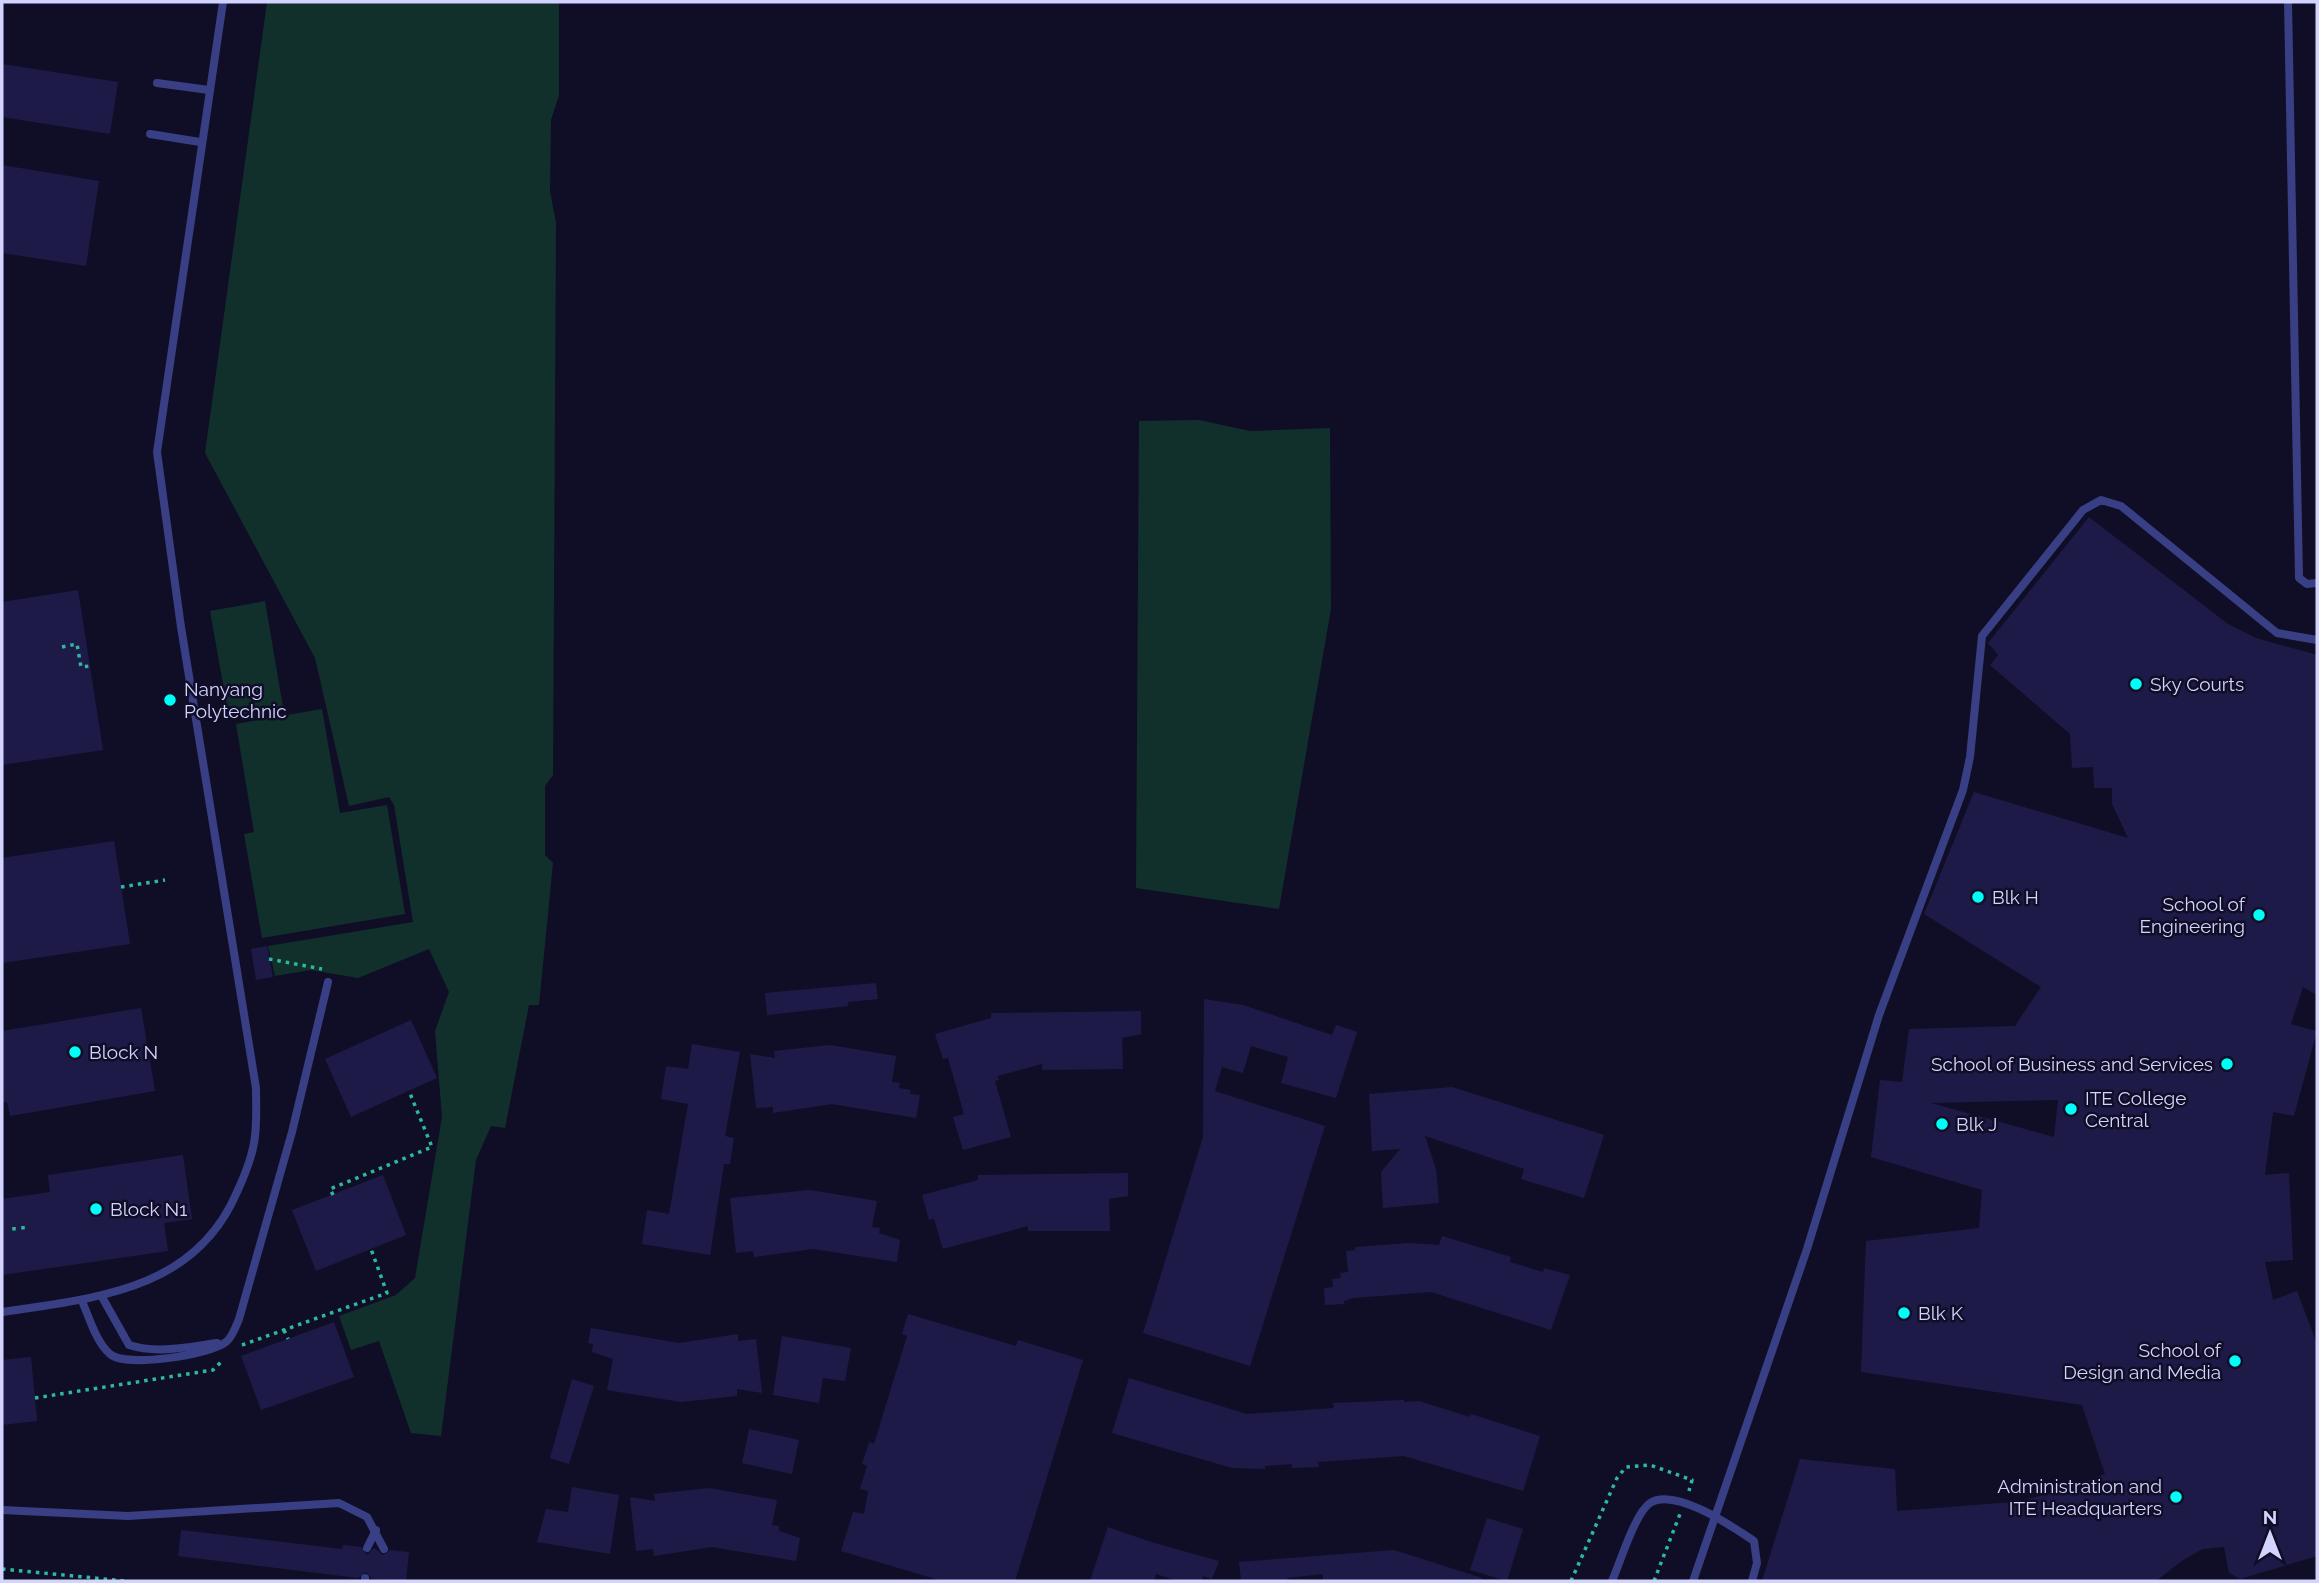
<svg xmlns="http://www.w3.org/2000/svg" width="2319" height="1583" font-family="Raleway,sans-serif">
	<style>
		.green { fill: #11302b }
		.building { fill: #1e1a47; fill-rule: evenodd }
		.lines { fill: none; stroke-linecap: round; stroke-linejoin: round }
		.path { stroke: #2db99f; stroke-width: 3.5; stroke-dasharray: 3.5 5; stroke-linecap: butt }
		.service { stroke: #393f85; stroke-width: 8 }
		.poi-dot { fill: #00fef8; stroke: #100e26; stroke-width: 2.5 }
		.labels { text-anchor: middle; stroke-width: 5; stroke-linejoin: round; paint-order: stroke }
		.poi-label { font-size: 19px; fill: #d3d3ff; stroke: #100e26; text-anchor: start }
	</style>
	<rect width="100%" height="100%" fill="#100e26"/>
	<!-- green -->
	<g class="green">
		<path d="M267,2H559V95L551,120L550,191L556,223L553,775L545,786V855L553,863L539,1005H529L505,1128L491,1126L476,1160L441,1436L411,1433L379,1341L351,1350L339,1316L396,1295L415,1278L442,1117L435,1031L449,992L429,949L358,978L311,970L275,976L268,946L413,922L394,805L389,797L349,806L315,658L205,453Z"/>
		<path d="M1199,420L1250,431L1330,428L1331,609L1279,909L1136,888L1139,421Z"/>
		<path d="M265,601L283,707L229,717L210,611Z"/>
		<path d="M322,709L340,813L387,805L405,914L262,938L244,834L254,832L236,724Z"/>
	</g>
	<!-- building -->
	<g class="building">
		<path d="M2,64L118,82L110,134L2,117Z"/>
		<path d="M2,165L99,181L86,266L2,253Z"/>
		<path d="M2089,517L2228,624L2256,638L2317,655V995L2303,987L2291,1024L2317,1031L2294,1116L2273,1112L2265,1175L2289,1173L2293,1260L2265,1262L2273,1300L2297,1291L2317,1344V1556L2240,1579L2229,1573L2224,1547L2203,1549L2183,1560L2156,1581H1762L1800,1459L1895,1469L1897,1511L2013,1502L2058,1492L2105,1474L2082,1405L1861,1372L1866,1241L1979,1228L1982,1190L1871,1157L1880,1080L1902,1082L1909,1029L2015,1026L2041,987L1924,914L1974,792L2128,838L2112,804V788H2094L2093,767L2072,768L2070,734L1990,665L1998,655L1988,643ZM2058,1100L2054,1137L1931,1103Z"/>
		<path d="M78,590L103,750L2,765V602Z"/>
		<path d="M114,841L130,944L2,963V858Z"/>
		<path d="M267,946L273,977L256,980L251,949Z"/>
		<path d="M876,983L878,999L848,1002V1006L767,1015L765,993Z"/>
		<path d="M1204,999L1243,1005L1332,1035L1336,1025L1357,1032L1336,1098L1281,1083L1288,1057L1251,1046L1243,1073L1222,1067L1215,1091L1325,1126L1250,1366L1143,1333L1203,1137Z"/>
		<path d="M141,1008L155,1091L10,1116L7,1102L2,1103V1031Z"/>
		<path d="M1141,1011V1034L1122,1038L1123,1069L1042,1070V1064L998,1076L999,1080L995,1081L1011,1137L963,1150L953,1117L964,1114L948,1058L943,1059L935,1034L991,1018V1013Z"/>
		<path d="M411,1020L437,1078L351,1117L325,1059Z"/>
		<path d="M692,1044L740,1052L725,1136L734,1138L730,1164H724L710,1255L642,1244L647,1210L669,1214L688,1104L661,1099L666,1066L688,1069Z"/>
		<path d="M830,1045L896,1056L892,1082L900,1083L899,1088L911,1090L910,1094L920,1095L916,1118L832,1104L773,1113V1107L756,1108L750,1054L775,1058L774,1051Z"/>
		<path d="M1452,1087L1604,1135L1584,1198L1521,1179L1524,1169L1425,1136L1436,1169L1439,1203L1383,1208L1381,1172L1400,1149L1372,1151L1369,1094Z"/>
		<path d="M183,1155L192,1219L164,1223L168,1251L2,1275V1199L50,1192L48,1175Z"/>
		<path d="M1128,1173V1196L1109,1199L1110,1231H1028V1226L943,1249L934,1219L929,1220L922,1195L978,1180V1175Z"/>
		<path d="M383,1175L406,1235L316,1271L292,1210Z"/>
		<path d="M810,1190L877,1201L872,1227L880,1228L879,1233L900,1240L897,1262L813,1249L754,1257L753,1251L736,1253L730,1198Z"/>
		<path d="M1442,1236L1511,1257L1510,1262L1543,1272L1544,1268L1570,1275L1551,1330L1431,1292L1353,1298L1344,1301V1304L1325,1305L1324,1288L1333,1287L1332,1279L1341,1278L1340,1273L1348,1272L1346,1251L1355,1250V1247L1409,1243L1439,1245Z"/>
		<path d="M908,1314L1016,1346L1018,1340L1083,1360L1015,1581H942L841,1551L853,1512L864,1514L868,1491L860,1489L867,1466L862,1464L869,1442L874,1444L907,1336L902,1334Z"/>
		<path d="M334,1322L354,1377L261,1410L241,1356Z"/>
		<path d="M591,1328L679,1343L738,1334V1341L756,1339L762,1393L737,1389V1396L681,1402L607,1390L613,1359L592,1352L593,1344L588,1343Z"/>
		<path d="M782,1336L851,1348L845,1381L823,1378L819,1403L773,1395Z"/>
		<path d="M31,1357L37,1421L2,1425V1360Z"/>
		<path d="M1129,1378L1247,1414L1334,1408L1333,1403L1404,1400V1402L1419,1401L1470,1417L1471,1414L1540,1436L1523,1491L1404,1456L1318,1462L1319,1467L1292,1468V1464L1265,1466V1469L1232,1468L1112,1433Z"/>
		<path d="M572,1379L594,1386L569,1464L550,1458Z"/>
		<path d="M749,1429L799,1440L792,1474L742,1463Z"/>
		<path d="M572,1487L619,1495L610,1554L537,1542L546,1509L568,1512Z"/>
		<path d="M709,1488L777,1500L772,1525L779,1526V1531L800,1538L796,1561L712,1547L654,1556L653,1549L636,1551L630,1497L655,1501L654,1494Z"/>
		<path d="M1487,1518L1523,1529L1507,1581L1470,1570Z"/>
		<path d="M1108,1527L1151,1542L1219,1561L1212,1579L1203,1576L1202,1581H1178L1156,1574L1154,1581H1090Z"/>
		<path d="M181,1530L342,1549L343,1545L361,1547L367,1555L374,1548L383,1555L390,1550L409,1552L406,1581L372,1579L366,1572L358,1578L178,1556Z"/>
		<path d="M1394,1550L1482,1578L1481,1581H1323V1574L1287,1578L1288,1581L1241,1580L1239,1562Z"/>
	</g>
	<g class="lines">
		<!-- path -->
		<g class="path">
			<path d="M62,647L77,644L81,667L90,666"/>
			<path d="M121,887L165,880"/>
			<path d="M269,959L322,969"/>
			<path d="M333,1195L330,1189L432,1147L409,1091"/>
			<path d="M23,1226V1230"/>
			<path d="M14,1227V1231"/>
			<path d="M284,1330L288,1339"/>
			<path d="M242,1345L387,1293L371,1249"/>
			<path d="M35,1398L213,1370L223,1360"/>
			<path d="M2,1569L125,1581"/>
			<path d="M1571,1581L1617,1478L1626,1467L1650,1465L1692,1480L1689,1491"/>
			<path d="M1654,1581L1680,1514"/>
		</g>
		<!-- service -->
		<g class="service">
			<path d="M2288,2L2299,578L2307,584L2317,583"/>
			<path d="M157,83L209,90"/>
			<path d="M150,134L200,142"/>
			<path d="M102,1297L129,1345C157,1354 188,1347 217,1343"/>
			<path d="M82,1301C89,1317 96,1342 110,1354C126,1368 209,1355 226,1342C232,1338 236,1326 239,1319L292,1132L328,982"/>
			<path d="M2,1312C95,1298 195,1291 237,1192C245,1175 253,1155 255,1136C257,1120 256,1103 256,1088L181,627L157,452L223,2"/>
			<path d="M2,1510L128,1516L339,1503L367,1517L384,1549"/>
			<path d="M367,1548L376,1530"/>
			<path d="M365,1581V1578"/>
			<path d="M1612,1581C1620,1563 1635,1513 1650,1503C1675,1487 1733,1527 1754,1541L1757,1563L1752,1581"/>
			<path d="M1693,1581L1807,1249L1879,1015L1963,790L1970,757L1982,636L2083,510L2101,500L2121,506L2277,633L2317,640"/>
		</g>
	</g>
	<!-- markers -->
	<g class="poi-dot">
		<circle cx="2136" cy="684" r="7"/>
		<circle cx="170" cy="700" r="7"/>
		<circle cx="1978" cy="897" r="7"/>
		<circle cx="2259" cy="915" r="7"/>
		<circle cx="75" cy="1052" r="7"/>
		<circle cx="2227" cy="1064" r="7"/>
		<circle cx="2071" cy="1109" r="7"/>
		<circle cx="1942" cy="1124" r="7"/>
		<circle cx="96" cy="1209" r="7"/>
		<circle cx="1904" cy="1313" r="7"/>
		<circle cx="2235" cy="1361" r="7"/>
		<circle cx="2176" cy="1497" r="7"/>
	</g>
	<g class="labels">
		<!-- poi labels -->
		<g class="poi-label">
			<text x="2150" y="691">Sky Courts</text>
			<text x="184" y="696">Nanyang<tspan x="184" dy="22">Polytechnic</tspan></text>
			<text x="1992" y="904">Blk H</text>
			<text x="2245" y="911" text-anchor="end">School of<tspan x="2245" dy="22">Engineering</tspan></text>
			<text x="89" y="1059">Block N</text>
			<text x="2213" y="1071" text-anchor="end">School of Business and Services</text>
			<text x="2085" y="1105">ITE College<tspan x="2085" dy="22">Central</tspan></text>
			<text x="1956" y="1131">Blk J</text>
			<text x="110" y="1216">Block N1</text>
			<text x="1918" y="1320">Blk K</text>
			<text x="2221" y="1357" text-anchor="end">School of<tspan x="2221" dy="22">Design and Media</tspan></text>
			<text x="2162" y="1493" text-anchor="end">Administration and<tspan x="2162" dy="22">ITE Headquarters</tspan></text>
		</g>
	</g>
	<!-- border -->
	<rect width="2319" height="1583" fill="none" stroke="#d3d3ff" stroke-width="7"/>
	<!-- north arrow -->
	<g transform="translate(2270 1534)" stroke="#100e26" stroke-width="5" paint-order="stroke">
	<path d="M0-5L12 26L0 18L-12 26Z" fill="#d3d3ff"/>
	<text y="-10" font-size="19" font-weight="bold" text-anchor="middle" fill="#d3d3ff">N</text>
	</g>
</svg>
